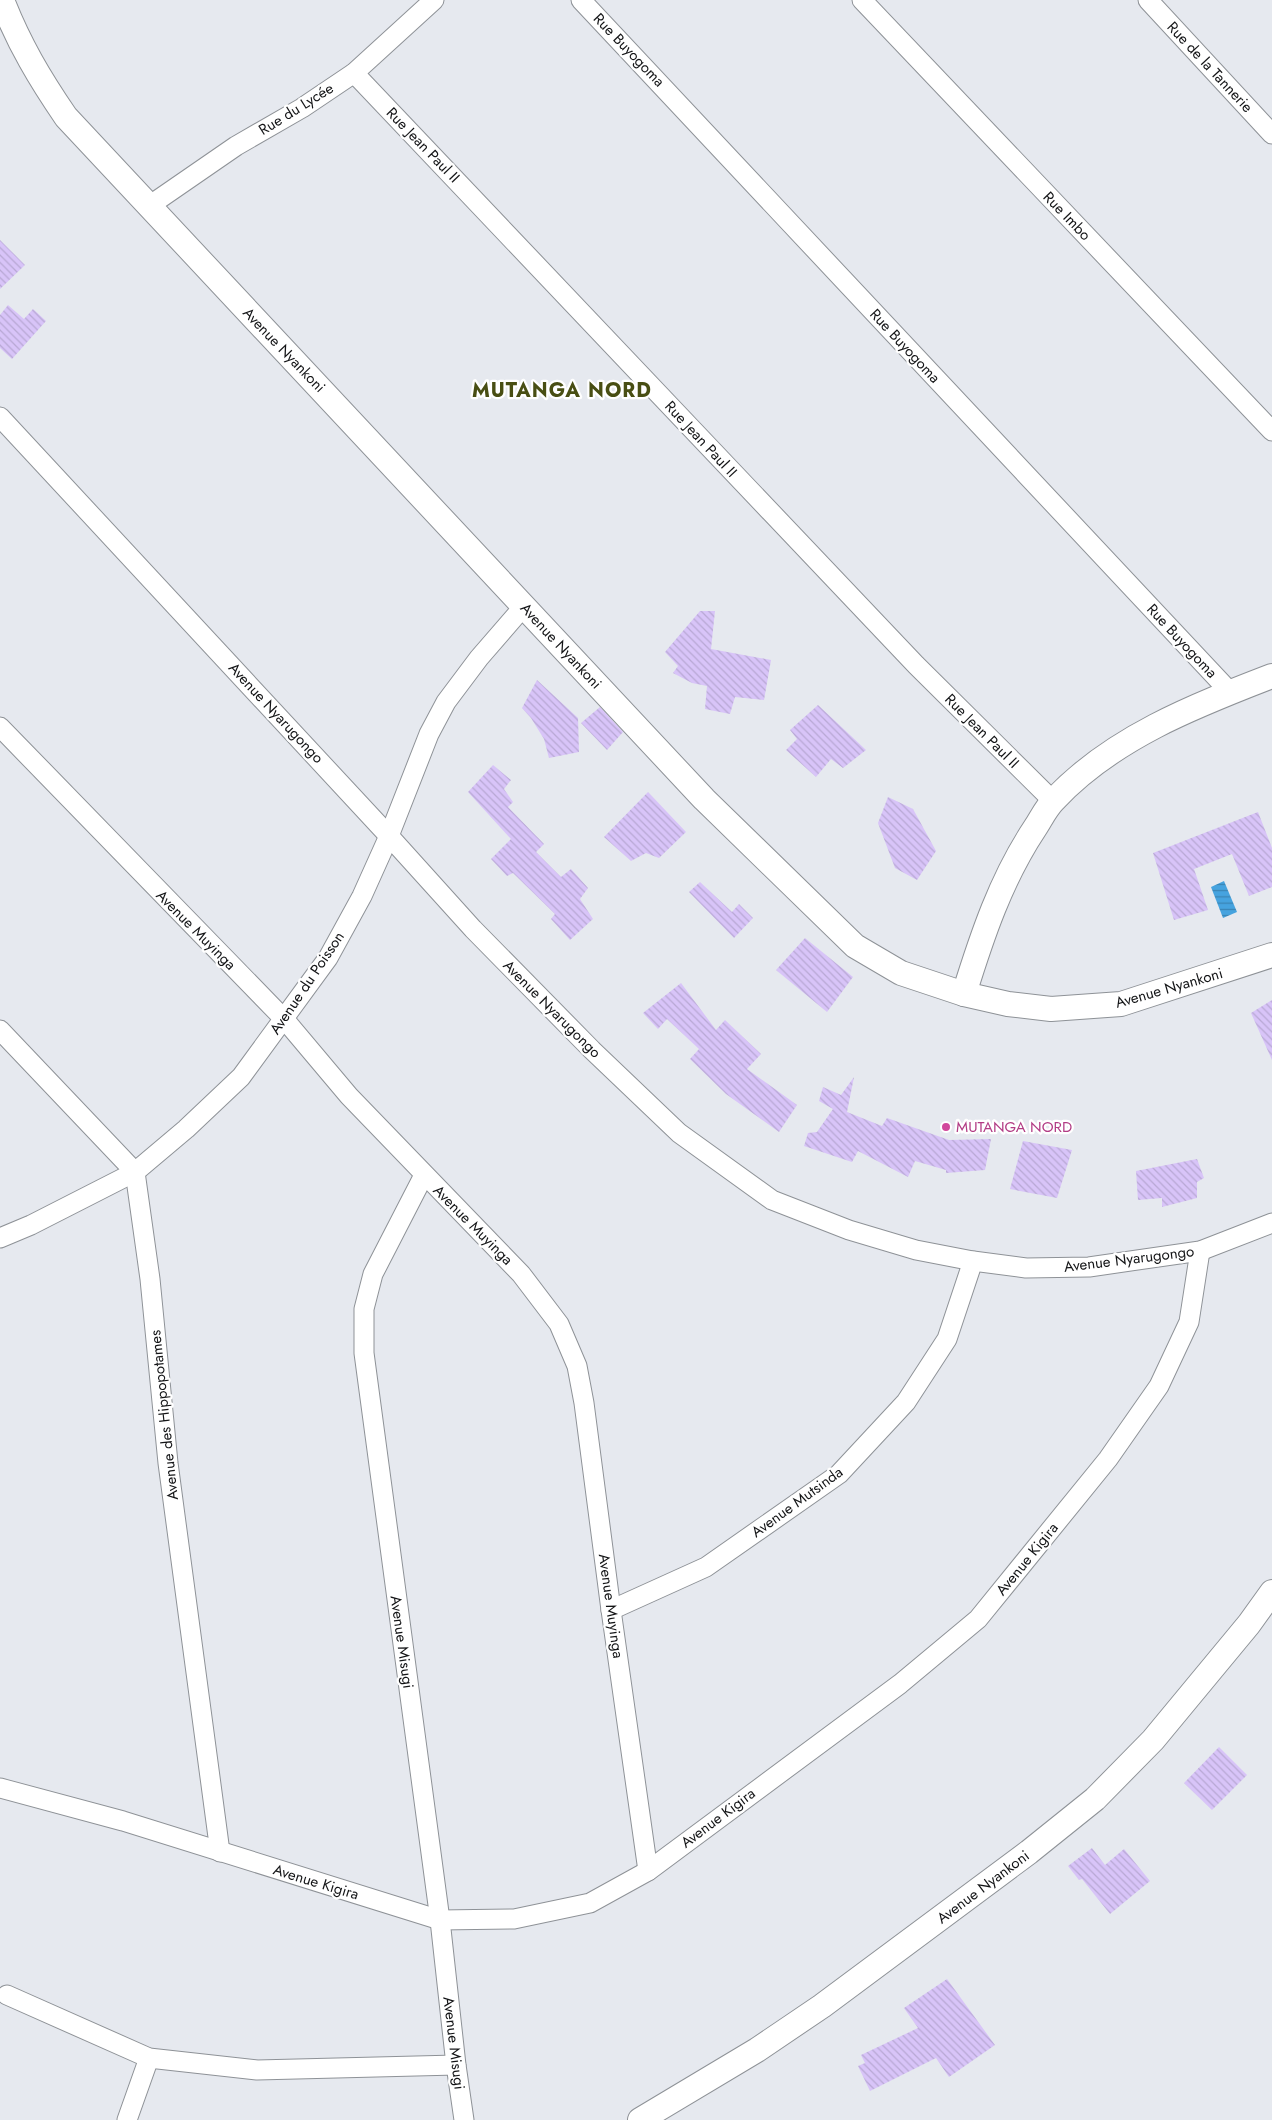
<svg xmlns="http://www.w3.org/2000/svg" width="1272" height="2120" font-family="Jost,sans-serif">
	<style>
		.water { fill: url(#water-rules) }
		.building { fill: url(#building-back-hatch) }
		.lines { fill: none; stroke-linecap: round; stroke-linejoin: round }
		.minor-casing { stroke: #8e9297; stroke-width: 21 }
		.tertiary-casing { stroke: #8e9297; stroke-width: 26 }
		.minor { stroke: #fff; stroke-width: 19 }
		.tertiary { stroke: #fff; stroke-width: 24 }
		.hotel-dot { fill: #d1479c; stroke: #fff; stroke-width: 2 }
		.labels { text-anchor: middle; stroke-width: 4.5; stroke-linejoin: round; paint-order: stroke }
		.street-label { font-size: 15px; fill: #131416; stroke: #fff }
		.hotel-label { font-size: 15px; fill: #b23c85; stroke: #fff; text-anchor: start }
		.district-label { font-size: 20px; font-weight: bold; letter-spacing: 1px; fill: #484e13; stroke: #fff }
	</style>
	<defs>
		<pattern id="water-rules" width="6" height="5" patternUnits="userSpaceOnUse" patternTransform="scale(1.25)"><rect width="6" height="5" fill="#46a3df"/><path d="M0 2.5h6" fill="none" stroke="#3984b4"/></pattern>
		<pattern id="building-back-hatch" width="6" height="6" patternUnits="userSpaceOnUse" patternTransform="scale(1.25)"><rect width="6" height="6" fill="#d8c4f8"/><path d="M-1 5l2 2M0 0l6 6M5-1l2 2" fill="none" stroke="#b8a8d4"/></pattern>
	</defs>
	<rect width="100%" height="100%" fill="#e6e9ef"/>
	<!-- water -->
	<path class="water" d="M1224,881L1237,912L1223,918L1211,887Z"/>
	<!-- building -->
	<g class="building">
		<path d="M0,240L25,265L0,289Z"/>
		<path d="M8,305L24,319L33,309L46,321L12,359L0,348V315Z"/>
		<path d="M700,611H715L711,649L771,660L764,700L735,697L730,714L705,709L707,686L692,683L673,673L678,666L665,652Z"/>
		<path d="M537,680L578,718L579,752L549,758L544,739L531,718L522,708Z"/>
		<path d="M818,705L866,750L843,768L831,759L816,777L786,750L797,739L790,730Z"/>
		<path d="M600,707L623,732L607,750L581,723Z"/>
		<path d="M493,765L511,780L504,789L513,802L508,807L544,844L536,852L561,877L571,869L588,888L580,899L593,919L570,940L551,919L555,914L513,873L507,876L491,859L511,839L468,792Z"/>
		<path d="M648,792L686,832L659,858L646,853L631,861L604,837Z"/>
		<path d="M888,797L913,809L936,851L917,880L895,868L878,823Z"/>
		<path d="M1258,812L1272,848V887L1249,896L1232,854L1194,869L1208,910L1174,920L1153,853Z"/>
		<path d="M700,882L732,912L739,904L753,918L734,938L689,892Z"/>
		<path d="M805,938L853,977L827,1012L776,970Z"/>
		<path d="M681,983L716,1030L725,1020L761,1054L747,1069L797,1105L779,1132L726,1094L690,1059L699,1049L667,1019L658,1029L643,1013Z"/>
		<path d="M1272,1000V1060L1251,1013Z"/>
		<path d="M854,1077L847,1112L882,1126L887,1118L949,1140L991,1139L985,1170L946,1173V1170L915,1161L908,1177L858,1151L852,1162L804,1146L808,1133L817,1132L833,1109L819,1101L823,1087L841,1095Z"/>
		<path d="M1023,1141L1072,1150L1057,1198L1010,1189Z"/>
		<path d="M1197,1159L1204,1178L1197,1182V1198L1162,1207V1198L1138,1200L1136,1171Z"/>
		<path d="M1219,1747L1247,1775L1212,1810L1184,1783Z"/>
		<path d="M1092,1848L1105,1865L1124,1849L1150,1881L1110,1914L1082,1879L1079,1880L1068,1866Z"/>
		<path d="M947,1979L995,2045L949,2077L936,2058L870,2091L858,2066L865,2063L861,2055L918,2028L904,2008Z"/>
	</g>
	<g class="lines">
		<defs>
			<g id="minor">
				<path d="M581,0L1230,692"/>
				<path d="M862,0L1272,431"/>
				<path d="M1148,0L1272,134"/>
				<path d="M354,73L916,665L1053,801"/>
				<path d="M149,206L236,146L302,108L354,73L434,0"/>
				<path d="M0,417L389,836L473,929L592,1050L679,1133L772,1200L849,1230L916,1250L973,1261L1026,1268L1089,1267L1200,1251L1272,1223"/>
				<path d="M0,727L285,1020L349,1096L521,1274L559,1324L577,1366L584,1403L611,1610L648,1871"/>
				<path d="M0,1030L135,1172L150,1279L168,1463L220,1852"/>
				<path d="M424,1175L373,1274L364,1309V1353L440,1920L456,2065L464,2120"/>
				<path d="M0,1238L31,1225L135,1172L186,1129L241,1077L328,958L362,896L389,836L429,734L446,702L479,658L524,606"/>
				<path d="M611,1610L706,1567L839,1474L906,1402L947,1339L973,1261"/>
				<path d="M0,1788L123,1821L440,1920L514,1919L590,1903L648,1871L900,1684L978,1619L1108,1459L1159,1386L1189,1322L1200,1251"/>
				<path d="M7,1995L149,2058L257,2070L456,2065"/>
				<path d="M127,2120L149,2058"/>
			</g>
			<g id="tertiary">
				<path d="M2,0C19,44 40,79 66,117L704,799L855,946L901,973L964,994L1008,1004L1051,1009L1121,1004L1272,955"/>
				<path d="M964,994C982,936 1001,879 1035,828C1041,819 1046,808 1054,800C1112,738 1194,706 1272,676"/>
				<path d="M640,2120L757,2050L822,2006L1029,1852L1095,1799L1153,1740L1249,1624L1272,1592"/>
			</g>
		</defs>
		<!-- minor casing -->
		<use href="#minor" class="minor-casing"/>
		<!-- tertiary casing -->
		<use href="#tertiary" class="tertiary-casing"/>
		<!-- minor -->
		<use href="#minor" class="minor"/>
		<!-- tertiary -->
		<use href="#tertiary" class="tertiary"/>
	</g>
	<!-- markers -->
	<circle class="hotel-dot" cx="946" cy="1127" r="5"/>
	<g class="labels">
		<!-- street labels -->
		<g class="street-label">
			<text transform="translate(629 50) rotate(46)" y="5">Rue Buyogoma</text>
			<text transform="translate(1210 67) rotate(47)" y="5">Rue de la Tannerie</text>
			<text transform="translate(296 109) rotate(-32)" y="5">Rue du Lycée</text>
			<text transform="translate(423 145) rotate(46)" y="5">Rue Jean Paul II</text>
			<text transform="translate(1067 216) rotate(46)" y="5">Rue Imbo</text>
			<text transform="translate(905 346) rotate(47)" y="5">Rue Buyogoma</text>
			<text transform="translate(284 350) rotate(46)" y="5">Avenue Nyankoni</text>
			<text transform="translate(701 439) rotate(47)" y="5">Rue Jean Paul II</text>
			<text transform="translate(1182 641) rotate(47)" y="5">Rue Buyogoma</text>
			<text transform="translate(561 646) rotate(47)" y="5">Avenue Nyankoni</text>
			<text transform="translate(276 713) rotate(47)" y="5">Avenue Nyarugongo</text>
			<text transform="translate(982 731) rotate(45)" y="5">Rue Jean Paul II</text>
			<text transform="translate(196 930) rotate(45)" y="5">Avenue Muyinga</text>
			<text transform="translate(307 983) rotate(-56)" y="5">Avenue du Poisson</text>
			<text transform="translate(1169 988) rotate(-16)" y="5">Avenue Nyankoni</text>
			<text transform="translate(552 1009) rotate(45)" y="5">Avenue Nyarugongo</text>
			<text transform="translate(473 1225) rotate(45)" y="5">Avenue Muyinga</text>
			<text transform="translate(1129 1259) rotate(-7)" y="5">Avenue Nyarugongo</text>
			<text transform="translate(164 1415) rotate(-96)" y="5">Avenue des Hippopotames</text>
			<text transform="translate(797 1502) rotate(-36)" y="5">Avenue Mutsinda</text>
			<text transform="translate(1027 1559) rotate(-51)" y="5">Avenue Kigira</text>
			<text transform="translate(611 1606) rotate(82)" y="5">Avenue Muyinga</text>
			<text transform="translate(402 1642) rotate(82)" y="5">Avenue Misugi</text>
			<text transform="translate(718 1818) rotate(-37)" y="5">Avenue Kigira</text>
			<text transform="translate(316 1882) rotate(17)" y="5">Avenue Kigira</text>
			<text transform="translate(983 1887) rotate(-37)" y="5">Avenue Nyankoni</text>
			<text transform="translate(454 2043) rotate(83)" y="5">Avenue Misugi</text>
		</g>
		<!-- hotel labels -->
		<g class="hotel-label">
			<text x="956" y="1132">MUTANGA NORD</text>
		</g>
		<!-- district labels -->
		<g class="district-label">
			<text x="562" y="397">MUTANGA NORD</text>
		</g>
	</g>
</svg>
